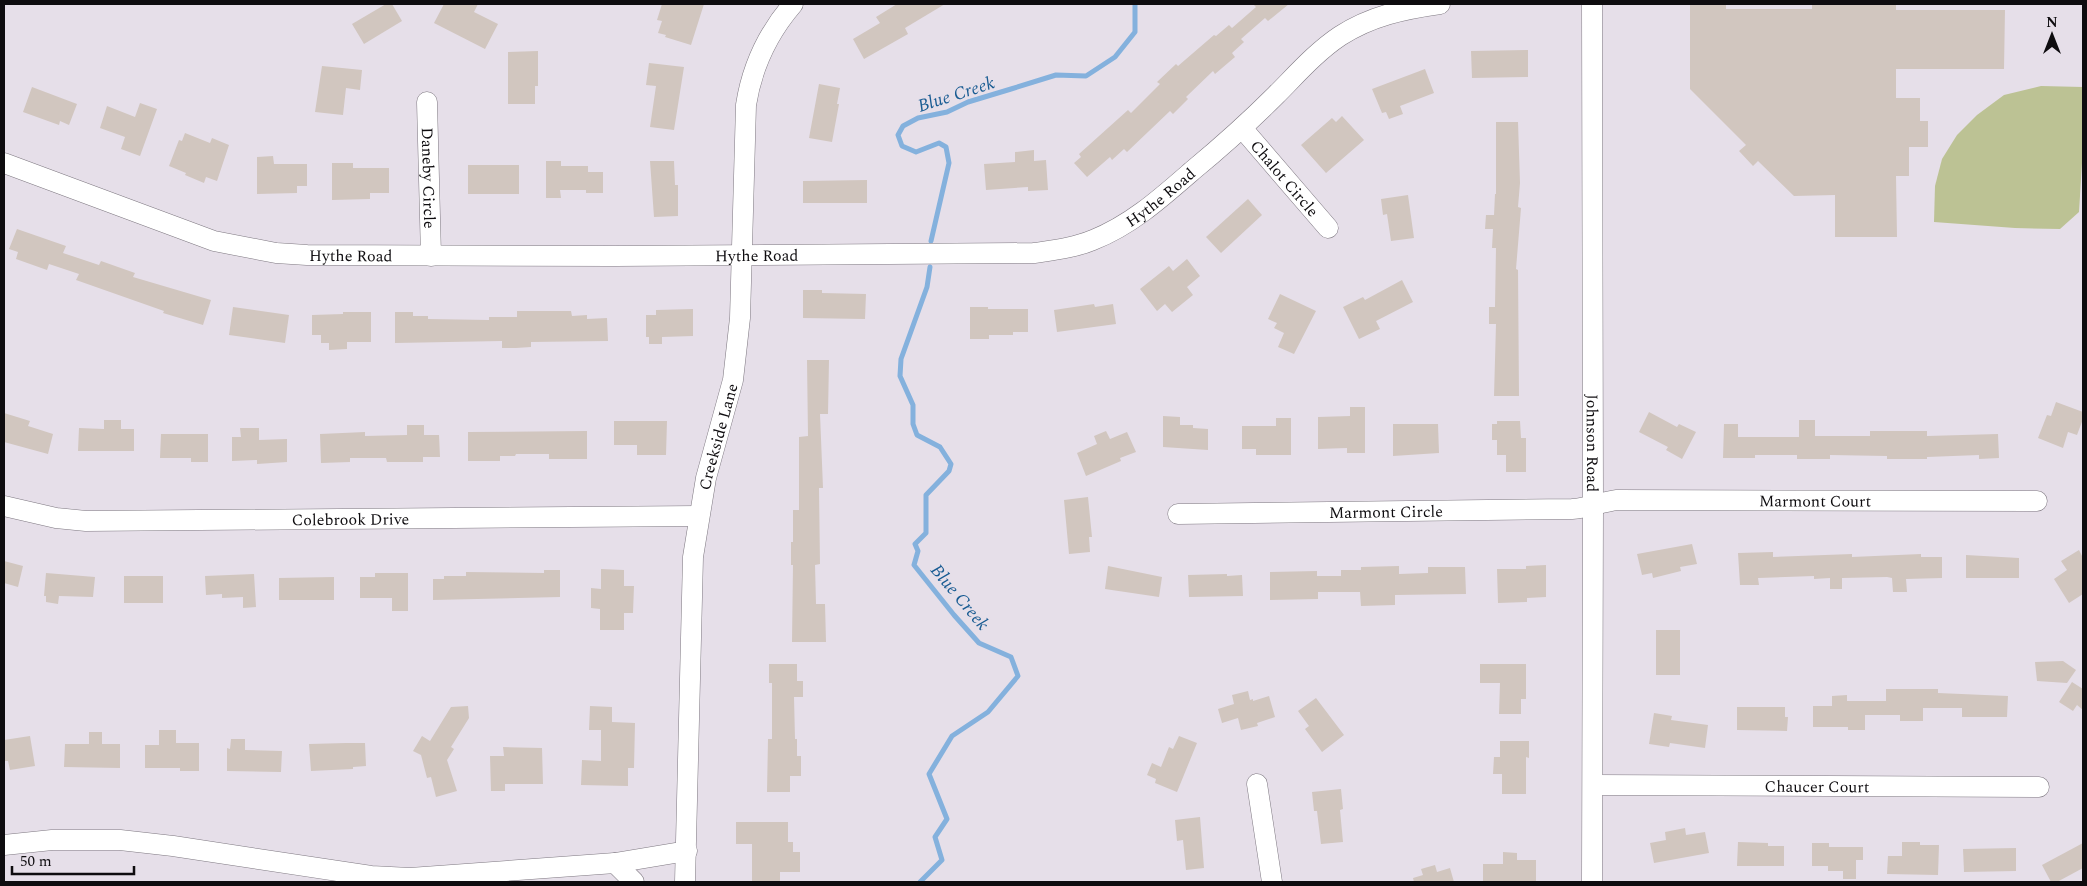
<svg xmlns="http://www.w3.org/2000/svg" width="2087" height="886" font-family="Spectral,serif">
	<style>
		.green { fill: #bcc294 }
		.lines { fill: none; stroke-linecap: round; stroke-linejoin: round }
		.stream { stroke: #84b1dd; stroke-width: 5 }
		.building { fill: #d1c6bf }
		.street-casing { stroke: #7e7881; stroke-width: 21 }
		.street { stroke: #fff; stroke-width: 20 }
		.labels { text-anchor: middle; stroke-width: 4.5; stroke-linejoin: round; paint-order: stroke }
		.street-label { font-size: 16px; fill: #0e0c0f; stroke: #e6dfe9 }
		.water-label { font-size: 18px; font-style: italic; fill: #185b92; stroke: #e6dfe9 }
	</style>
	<rect width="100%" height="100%" fill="#e6dfe9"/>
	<!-- green -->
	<path class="green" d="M2041,86L2083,87V146L2079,212L2060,229L2015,228L1934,222L1935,186L1942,159L1957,135L1977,115L2004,95Z"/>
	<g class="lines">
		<!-- stream -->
		<g class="stream">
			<path d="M931,241L949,163L946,147L939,143L916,152L902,146L898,135L903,126L918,118L947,112L968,102L1011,89L1056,75L1086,76L1115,57L1135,32V4"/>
			<path d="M920,882L942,860L935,837L947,819L929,774L952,736L988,712L1018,676L1011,657L979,643L954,615L914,565L918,551L915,544L926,533V495L949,471L951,464L940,447L917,435L913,424V405L900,376L901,359L927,287L930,267"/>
		</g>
	</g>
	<!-- building -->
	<g class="building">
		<path d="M386,4H392L402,21L364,44L352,24Z"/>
		<path d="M444,4H478L474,12L498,24L485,49L434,23Z"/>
		<path d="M662,4H704L691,45L665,37L666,35L658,33L662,21L657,20Z"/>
		<path d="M897,4H945L905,28L908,34L864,59L853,39L880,23L876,17Z"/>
		<path d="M1253,4H1289L1268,21L1265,18L1241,39L1244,42L1232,53L1235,57L1215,74L1213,71L1186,97L1188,99L1173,114L1170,111L1127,152L1124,149L1112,160L1110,157L1087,177L1074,163L1081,157L1079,154L1128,110L1131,113L1160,84L1157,82L1176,64L1178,66L1214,35L1216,36L1229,25L1232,28L1256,7Z"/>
		<path d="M1690,4H1726V9H1812V4H1896V10H2005L2004,69H1896V98H1920V121H1928V147H1909V176H1896L1897,237H1835V195L1794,196L1758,161L1753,166L1739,151L1746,145L1690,89Z"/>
		<path d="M1528,50V77L1472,78L1471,51Z"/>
		<path d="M538,51V86H535V104H508V52Z"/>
		<path d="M649,63L684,67L674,130L650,127L656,86L646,85Z"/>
		<path d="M322,66L362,70L360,90L346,88L343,115L315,112Z"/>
		<path d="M1425,69L1434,93L1400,106L1403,114L1389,119L1386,112L1382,113L1372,89Z"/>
		<path d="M819,84L840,88L837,104H839L832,142L809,138Z"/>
		<path d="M32,87L77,104L69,125L60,121L59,125L23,112Z"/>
		<path d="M140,103L157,109L140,156L121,149L125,137L100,128L107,106L135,117Z"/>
		<path d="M1342,116L1364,140L1326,173L1301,145L1332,118L1336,122Z"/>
		<path d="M1496,122H1518L1520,183L1518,207L1521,208L1516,269L1518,270L1519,396H1494L1496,324H1489V307H1495L1496,248H1492L1493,229H1485L1486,215H1494L1495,194H1496Z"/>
		<path d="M185,133L210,143L212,138L229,145L217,181L206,177L204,183L185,175L186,173L169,166L179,140L182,141Z"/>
		<path d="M1034,150V161L1046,160L1048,190L1028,191V187L986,190L984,164L1015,162V152Z"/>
		<path d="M273,156L274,164H307V186H297V193L257,194V157Z"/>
		<path d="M546,161H561V166H588V172H603V193H586V190H560L561,198H546Z"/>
		<path d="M650,161H674L675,185H678V216L654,217Z"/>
		<path d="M332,163H353V168H389V193H370V199L332,200Z"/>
		<rect x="468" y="165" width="51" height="29"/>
		<path d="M867,180V203H803V181Z"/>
		<path d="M1408,195L1414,238L1391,241L1387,214L1383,215L1381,199Z"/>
		<path d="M1248,199L1262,215L1221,253L1206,237Z"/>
		<path d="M17,229L66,246L63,253L99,265L101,261L135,273L133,277L211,300L203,325L163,313L164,311L76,280L79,274L49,264L47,270L16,259L18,252L9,249Z"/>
		<path d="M1187,259L1200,276L1187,287L1193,295L1172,312L1165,304L1157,311L1140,289L1169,266L1173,271Z"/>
		<path d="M1402,280L1413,302L1376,321L1380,329L1359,339L1343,307L1363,297L1365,300Z"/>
		<path d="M803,290H822V293L866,294L865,319L803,318Z"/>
		<path d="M1280,294L1316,311L1294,354L1278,347L1284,333L1274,328L1277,323L1268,319Z"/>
		<path d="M1094,304L1095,307L1113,304L1116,324L1057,332L1054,310Z"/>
		<path d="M233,307L289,315L285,343L229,335Z"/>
		<path d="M970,307H988V309H1028V332H1013V335H989V339H970Z"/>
		<path d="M693,309V336L662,337V344H649V337H646V315H656V310Z"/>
		<path d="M517,311H571L572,316L587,315V319L607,318L608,341L531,342V347L516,348H502V341L395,343V312H413V316H428V319L489,320V317H517Z"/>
		<path d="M343,312H371V342H347V349L329,350V343H321V335H312V315L343,314Z"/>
		<path d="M807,360H829L828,414H820L823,488H819L820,564L815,565L816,604H825L826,642H792L793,565H791V542H793V510H799V437L808,436Z"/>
		<path d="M2056,402L2083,412V419L2077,435L2068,432L2063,448L2038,438L2047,415L2051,416Z"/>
		<path d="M1350,407H1365V453H1347V448L1318,449V417L1350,416Z"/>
		<path d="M1649,412L1677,427L1679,424L1696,432L1682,459L1666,450L1668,447L1639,432Z"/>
		<path d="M4,413L30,421L28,426L53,434L48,454L4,442Z"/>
		<path d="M1163,416L1180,417V425H1193V428L1208,429V450L1163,447Z"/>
		<path d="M1276,418H1291V455H1256V449H1242V426H1276Z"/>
		<path d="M104,420H121V429H134V451H78L79,428L104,429Z"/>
		<path d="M1799,420H1815V436H1870V431H1927V436L1998,434L1999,458L1979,459V455L1927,457V459H1887V456L1830,455V459H1797V455H1755V458H1723L1724,424H1738V437H1799Z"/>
		<path d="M614,421H667L666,455H637V445H614Z"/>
		<path d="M1497,421H1520L1521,438H1526V472H1506V455H1497V440H1492V424H1497Z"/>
		<path d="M1393,424H1438L1439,453L1393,456Z"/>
		<path d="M407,425H424V435H439L440,457H423V462H387L386,458H350V462L321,463L320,434L365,432V436L407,435Z"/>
		<path d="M240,428H259V440L287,439V462L257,464V460L232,461V437H241Z"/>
		<path d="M587,431V459H549V454H516L515,456H500V461H468V432Z"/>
		<path d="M1106,431L1110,439L1127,432L1136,452L1120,458L1121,461L1086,476L1077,453L1097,444L1094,436Z"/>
		<path d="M161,434H208V462H191V458H160Z"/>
		<path d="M1088,497L1092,537H1089L1090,552L1069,554L1064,500Z"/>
		<path d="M1692,544L1697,564L1680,567L1681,571L1653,578L1652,573L1642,575L1637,554Z"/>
		<path d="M2079,550L2083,558V594L2069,603L2054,579L2067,570L2061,561Z"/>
		<path d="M1773,552V557L1852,554V557L1921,554V557H1942V578L1906,579L1907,592H1893L1892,578L1887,577L1842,578V589H1830V578L1814,579V576L1758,578L1759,585H1740L1738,553Z"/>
		<path d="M1966,555L2019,558V578H1966Z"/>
		<path d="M4,561L23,566L18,587L4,583Z"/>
		<path d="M1546,565V597L1527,598V602L1498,603L1497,569H1526V566Z"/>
		<path d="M1108,566L1162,577L1159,597L1105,589Z"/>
		<path d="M1399,566V574L1428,573V567H1465L1466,594L1395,595V605L1361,606L1360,592H1318V599L1270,600V572L1317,571V576H1341V570H1361V567Z"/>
		<path d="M601,569L624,570V586H634L633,613H624V630H600V609L591,608V588L601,589Z"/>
		<path d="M544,570H560V597L433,600V579H444V576H466V572L544,573Z"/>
		<path d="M46,573L95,577L93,597L59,596L58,604L46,602V596H44Z"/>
		<path d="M375,573H408V611H392V598H360V577H375Z"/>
		<path d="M254,574L256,607L243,608V597L222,598V594L206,595L205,576Z"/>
		<path d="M1227,574V576L1242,575L1243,596L1189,597L1188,575Z"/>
		<rect x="124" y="576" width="39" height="27"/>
		<path d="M334,577V600H279V578Z"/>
		<rect x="1656" y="630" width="24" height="45"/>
		<path d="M2063,661L2076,670L2067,683L2037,681L2035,662Z"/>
		<path d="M769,664H797V681H803V697H794L795,739H797V756H801V776H790V792H767L768,739H772V683H769Z"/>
		<path d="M1480,664H1526V699H1521V714H1499L1500,683H1480Z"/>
		<path d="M2072,682L2083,689V710L2077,705L2073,711L2059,702Z"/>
		<path d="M1886,689H1938V693L2008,696L2007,717H1962V708H1923V721H1900V715H1865V730H1848V727H1813V706H1832V696L1847,695V701H1886Z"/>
		<path d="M1248,691L1250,700L1253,699V701L1269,696L1275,717L1257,723L1258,726L1241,730L1238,718L1222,723L1218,709L1234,704L1232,695Z"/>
		<path d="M1316,698L1344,735L1322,752L1305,729L1309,726L1298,711Z"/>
		<path d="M468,706L469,718L451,747L454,749L447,760L457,791L436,797L431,777L427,778L421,755L413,751L422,736L430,741L451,707Z"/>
		<path d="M590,706L612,707V722L635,723L634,768H628V786L581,785L582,760L601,761V730H589Z"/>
		<path d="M1737,707H1785V717H1788L1787,731L1737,730Z"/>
		<path d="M1654,713L1672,716L1671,720L1708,725L1705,748L1670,743L1669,747L1649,744Z"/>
		<path d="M159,730H176V743H199V771H180V768H145V745H159Z"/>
		<path d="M89,732H102V744H120V768L64,767L65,744H89Z"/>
		<path d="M30,736L35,766L10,770L8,761H4V740Z"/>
		<path d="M1179,736L1197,743L1177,792L1155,783L1156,779L1147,775L1152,763L1161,767L1169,747L1173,749Z"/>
		<path d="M231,739H245V750L282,751L281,772L227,771V748L230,749Z"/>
		<path d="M1500,741H1529V758L1526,757V794H1502V774H1493L1494,757H1500Z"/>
		<path d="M346,743H365L366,766L353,767V769L311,771L309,744Z"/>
		<path d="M503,747L542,748L543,784H505V791H491L490,756H504Z"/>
		<path d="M1341,789L1343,809L1340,810L1343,842L1321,844L1317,811H1314L1312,792Z"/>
		<path d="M1200,817L1204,868L1186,870L1183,840L1177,841L1175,820Z"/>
		<path d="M736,822H788V842H793V852H800V872H780V882H752V844H736Z"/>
		<path d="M1685,828L1686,835L1705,832L1709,853L1654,863L1650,843L1666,840L1665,832Z"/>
		<path d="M1738,842L1768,843V846H1784V866H1737Z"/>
		<path d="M1902,842H1920V845H1939L1938,875L1887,874L1888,856H1902Z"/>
		<path d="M1812,843H1829V847H1863V860H1856V879H1843V871H1828V866H1812Z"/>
		<path d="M2083,843V868L2057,882H2051L2042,865Z"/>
		<path d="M2016,848V871L1964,872L1963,849Z"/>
		<path d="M1503,852L1517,853V860H1536V882H1483V864H1503Z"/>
		<path d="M1435,865L1437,872L1450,868L1454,882H1414L1413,878L1423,875L1421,869Z"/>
	</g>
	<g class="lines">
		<defs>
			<g id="street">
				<path id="s1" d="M1592,4L1593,506L1592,882"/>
				<path id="s2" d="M427,102L431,256"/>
				<path id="s3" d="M1242,128L1328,228"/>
				<path id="s4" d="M4,163L214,241L276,253L307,255L615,256L1034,253C1054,250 1074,248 1093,240C1131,225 1161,198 1192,171C1221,147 1249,122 1276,95C1296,75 1316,52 1340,36C1371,16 1404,9 1440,4"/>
				<path id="s5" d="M4,506L56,518L86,521L699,516"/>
				<path id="s6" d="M1178,514L1572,509C1588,508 1601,502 1617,500L2037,501"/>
				<path d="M1257,784L1272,882"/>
				<path id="s7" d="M1593,785L2039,787"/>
				<path d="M4,845L52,840H120L173,846L371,876L410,878L615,863L687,851"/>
				<path d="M615,863L634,882"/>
				<path id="s8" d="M685,882L693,557L706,478L733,380L740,318L746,105C752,67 768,33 793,4"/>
			</g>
		</defs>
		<!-- street casing -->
		<use href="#street" class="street-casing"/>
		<!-- street -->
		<use href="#street" class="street"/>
	</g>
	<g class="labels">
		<!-- street labels -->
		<g class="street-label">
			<text dy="6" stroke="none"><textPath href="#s3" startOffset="66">Chalot Circle</textPath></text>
			<text dy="6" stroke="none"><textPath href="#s2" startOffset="76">Daneby Circle</textPath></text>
			<text dy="6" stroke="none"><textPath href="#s4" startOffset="1186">Hythe Road</textPath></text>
			<text dy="6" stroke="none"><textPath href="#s4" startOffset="362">Hythe Road</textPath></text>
			<text dy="6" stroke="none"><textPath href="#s4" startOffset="768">Hythe Road</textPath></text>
			<text dy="6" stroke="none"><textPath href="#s8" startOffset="448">Creekside Lane</textPath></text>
			<text dy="6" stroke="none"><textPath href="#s1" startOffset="439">Johnson Road</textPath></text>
			<text dy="6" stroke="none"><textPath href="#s6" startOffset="638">Marmont Court</textPath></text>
			<text dy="6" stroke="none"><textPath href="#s6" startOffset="208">Marmont Circle</textPath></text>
			<text dy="6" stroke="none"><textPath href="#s5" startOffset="348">Colebrook Drive</textPath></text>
			<text dy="6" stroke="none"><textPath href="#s7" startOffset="224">Chaucer Court</textPath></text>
		</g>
		<!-- water labels -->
		<g class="water-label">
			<text transform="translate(956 94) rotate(-18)" y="6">Blue Creek</text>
			<text transform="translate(960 597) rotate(50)" y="6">Blue Creek</text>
		</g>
	</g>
	<!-- border -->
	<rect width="2087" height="886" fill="none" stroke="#0e0c0f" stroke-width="10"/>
	<!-- north arrow -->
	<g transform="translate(2052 35)" stroke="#e6dfe9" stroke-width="4" paint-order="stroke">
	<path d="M0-4L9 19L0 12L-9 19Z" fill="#0e0c0f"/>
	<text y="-8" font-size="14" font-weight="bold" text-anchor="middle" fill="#0e0c0f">N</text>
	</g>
	<!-- scale -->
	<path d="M12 866v8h122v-8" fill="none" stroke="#0e0c0f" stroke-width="2.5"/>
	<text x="20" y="866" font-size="15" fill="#0e0c0f" stroke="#e6dfe9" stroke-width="4" paint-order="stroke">50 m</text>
</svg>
